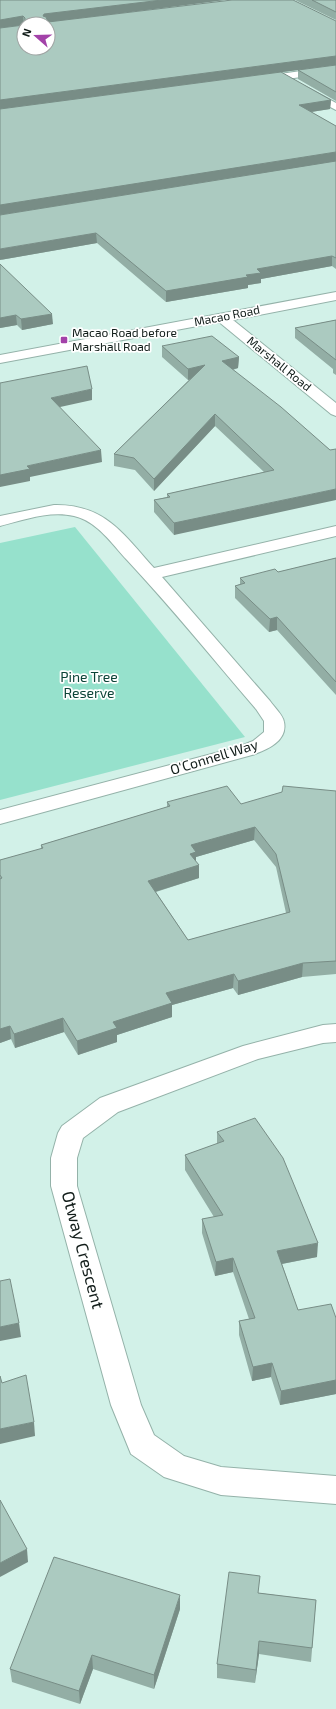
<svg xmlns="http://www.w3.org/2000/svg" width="336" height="1709" font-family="'Exo 2',sans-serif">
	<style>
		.green { fill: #96e1cc }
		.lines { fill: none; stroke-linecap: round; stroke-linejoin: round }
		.minor-casing { stroke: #94b2a9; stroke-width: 2 }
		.minor { fill: #fff; fill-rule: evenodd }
		.wall { fill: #93aea5; fill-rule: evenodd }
		.shaded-wall { fill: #788d86 }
		.building { fill: #abcac0; stroke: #788d86; fill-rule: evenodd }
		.poi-dot { fill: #a342a9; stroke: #fff; stroke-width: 1.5 }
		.labels { text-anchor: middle; stroke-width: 3.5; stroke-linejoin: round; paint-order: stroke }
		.far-street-label { font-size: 12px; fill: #111c19; stroke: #fff }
		.far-poi-label { font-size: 12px; fill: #111c19; stroke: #fff; text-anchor: start }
		.park-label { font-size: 14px; fill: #0b4337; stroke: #fff }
		.street-label { font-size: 14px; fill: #111c19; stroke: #fff }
		.near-street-label { font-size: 17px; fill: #111c19; stroke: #fff }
	</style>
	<rect width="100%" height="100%" fill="#d2f1e8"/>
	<!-- green -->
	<path class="green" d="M75,527L245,737L0,800V543Z"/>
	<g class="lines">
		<defs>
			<g id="minor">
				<path d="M336,66V72L259,83L254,80L259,77Z"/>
				<path d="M304,86L336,103V110L300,91L299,89Z"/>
				<path d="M336,292V300L233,320L336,403V416L331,414L219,322L0,363V355Z"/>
				<path d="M54,505C105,504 123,534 154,568L336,526V536L162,577L270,701C274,707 283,715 284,722C288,741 267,750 252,755L0,824V810L238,747L253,741L264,732V721L256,709C213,659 172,608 127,560C112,544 97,521 74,516C50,510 23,520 0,526V516Z"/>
				<path d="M336,1024V1042L323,1043L258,1059L118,1112L83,1138L77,1158V1186L141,1405L154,1435L184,1456L221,1467L336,1476V1504L221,1495L164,1477L131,1454L111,1405L51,1186V1158L58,1133L62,1126L100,1098L243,1046L323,1025Z"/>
			</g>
		</defs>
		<!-- minor casing -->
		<use href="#minor" class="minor-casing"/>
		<!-- minor -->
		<use href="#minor" class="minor"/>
	</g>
	<!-- wall -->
	<g class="wall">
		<path d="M0,0H225L48,22L336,21V65L90,97L331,100L330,109L311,112L336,126V269L332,266L261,279V283L248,285V288L166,302L97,243L0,260L213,181L0,215V28L48,24H24V25L0,28Z"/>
		<path d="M295,0H336V20Z"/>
		<path d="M336,65V101L298,79V70Z"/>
		<path d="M0,264L53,324L22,330L17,325L0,328Z"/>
		<path d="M336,320V375L333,373V369L295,338V328Z"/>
		<path d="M162,346L239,357L238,368L233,370L330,450L174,535L154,512V500L167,497V494L264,472L215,426L154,491L135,470L114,466V454L190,379L188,380L162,357Z"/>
		<path d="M336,558V695L277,630L269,632L235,598V586L240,584V578L278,572Z"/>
		<path d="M336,791V974L302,977L238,995L233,988L172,1005V1017L117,1035V1042L78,1055L64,1032L15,1048L11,1039L0,1043V860L41,849V845L167,807V802L241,804ZM254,840L276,867L286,913L188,940L156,892L199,878L196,862V857Z"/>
		<path d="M217,1132L317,1257L282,1264L298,1310L336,1318V1394L280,1405L271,1377L252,1381L239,1335V1321L249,1319L233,1272L215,1276L202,1233V1219L214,1217L185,1170V1155L217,1144Z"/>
		<path d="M259,1593L316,1600L311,1662L259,1654L255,1683L217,1678V1664Z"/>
		<path d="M180,1609L154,1689L93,1669L80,1704L12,1682L10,1669Z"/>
	</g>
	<!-- shaded-wall -->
	<g class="shaded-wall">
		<path d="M162,0H225L45,23L43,16L44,14Z"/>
		<path d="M23,16L24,25L0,28V20Z"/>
		<path d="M336,56V65L0,109V100Z"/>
		<path d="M331,100L330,109L298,114L299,105Z"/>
		<path d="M336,152V162L0,215V205Z"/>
		<path d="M96,233L97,243L0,260V249Z"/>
		<path d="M332,256V266L261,279V283L248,285V288L166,302V291L246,275L257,269Z"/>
		<path d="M52,314L53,324L22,330L21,319Z"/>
		<path d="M16,315L17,325L0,328V318Z"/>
		<path d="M239,357L238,368L222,372V361Z"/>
		<path d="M205,365L204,376L188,380V369Z"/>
		<path d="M92,389V400L51,409V398Z"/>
		<path d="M215,414V426L154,491V479Z"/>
		<path d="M101,450L102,462L30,477V481L0,487V475L27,466Z"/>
		<path d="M336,489V500L174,535V523Z"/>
		<path d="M277,617V630L269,632L270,619Z"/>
		<path d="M255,827L254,840L196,857V865L190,854L191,845Z"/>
		<path d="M199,865V878L148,894V881Z"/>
		<path d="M303,963L302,977L238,995V981Z"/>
		<path d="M234,974L233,988L172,1005V1017L117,1035V1042L78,1055L77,1041L166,993Z"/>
		<path d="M63,1018L64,1032L15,1048L14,1034Z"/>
		<path d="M10,1026L11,1039L0,1043V1029Z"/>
		<path d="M318,1243L317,1257L276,1265L277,1251Z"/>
		<path d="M233,1258V1272L215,1276L216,1262Z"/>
		<path d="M19,1323L21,1337L0,1341V1327Z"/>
		<path d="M272,1363L271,1377L252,1381L253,1367Z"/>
		<path d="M336,1380V1394L280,1405L281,1391Z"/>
		<path d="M34,1422L35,1436L0,1444V1429Z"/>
		<path d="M27,1549L28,1562L0,1577V1563Z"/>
		<path d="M180,1595V1609L154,1689V1675Z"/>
		<path d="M259,1641V1654L255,1683L256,1670Z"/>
		<path d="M92,1655L93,1669L80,1704L79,1691Z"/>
	</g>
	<!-- building -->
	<g class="building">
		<path d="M0,0H162L44,14L43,16L46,17L48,22L232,0H293L336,21V56L0,100V28L24,25V48H48V24H25V18L23,16L0,20Z"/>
		<path d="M312,0H336V12Z"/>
		<path d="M336,65V92L298,70Z"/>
		<path d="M281,72L331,100L299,105L336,126V152L0,205V109Z"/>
		<path d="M336,161V258L332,256L257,269L261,273L246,275L248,277L166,291L96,233L0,249V215Z"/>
		<path d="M0,264L52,314L21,319L16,315L0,318Z"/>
		<path d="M336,320V360L295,328Z"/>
		<path d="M212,336L239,357L222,361L281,407L330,450L336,449V489L174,523L154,500L170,497L167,494L274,470L215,414L154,479L134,458L114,454L205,365L188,369L162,346Z"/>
		<path d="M87,366L92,389L51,398L101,450L27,466L30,469L0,475V383Z"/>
		<path d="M336,558V682L277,617L270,619L235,586L245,583L240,578L275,569L278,572Z"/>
		<path d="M227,786L241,804L282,792L283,786L336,791V961L303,963L238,981L234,974L166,993L172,1003L113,1022L117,1028L77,1041L63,1018L14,1034L10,1026L0,1029V879L2,878L0,875V860L43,848L41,845L170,806L167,802ZM255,827L276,854L290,912L188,940L148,881L199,865L190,854L196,852L191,845Z"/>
		<path d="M255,1118L283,1158L318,1243L277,1251L298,1310L331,1304L336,1318V1380L281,1391L272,1363L253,1367L239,1321L255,1318L233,1258L216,1262L202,1219L223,1215L185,1155L224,1141L217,1132Z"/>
		<path d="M10,1279L19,1323L0,1327V1281Z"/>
		<path d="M26,1375L34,1422L0,1429V1376L2,1383Z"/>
		<path d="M0,1500L27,1549L0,1563Z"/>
		<path d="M54,1557L180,1595L154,1675L92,1655L79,1691L10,1669Z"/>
		<path d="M229,1572L260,1576L258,1593L316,1600L312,1648L259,1641L256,1670L217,1664Z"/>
	</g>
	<!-- markers -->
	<rect class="poi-dot" x="60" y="336" width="8" height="8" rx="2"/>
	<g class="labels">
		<!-- far-street labels -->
		<g class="far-street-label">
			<text transform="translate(227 316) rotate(-11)" y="4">Macao Road</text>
			<text transform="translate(279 364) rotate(39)" y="4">Marshall Road</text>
		</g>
		<!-- far-poi labels -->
		<g class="far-poi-label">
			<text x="72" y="337">Macao Road before<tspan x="72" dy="14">Marshall Road</tspan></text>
		</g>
		<!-- park labels -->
		<g class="park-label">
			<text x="89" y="682">Pine Tree<tspan x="89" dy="16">Reserve</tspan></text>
		</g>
		<!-- street labels -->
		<g class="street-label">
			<text transform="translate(214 757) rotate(-17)" y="5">O'Connell Way</text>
		</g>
		<!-- near-street labels -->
		<g class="near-street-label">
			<text transform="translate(83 1250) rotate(75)" y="6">Otway Crescent</text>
		</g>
	</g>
	<!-- north arrow -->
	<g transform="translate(36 36) rotate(290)"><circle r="19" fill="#ffffff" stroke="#a0a4a3"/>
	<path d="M0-3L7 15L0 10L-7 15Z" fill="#a342a9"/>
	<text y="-6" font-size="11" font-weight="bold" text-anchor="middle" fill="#111c19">N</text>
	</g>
</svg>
